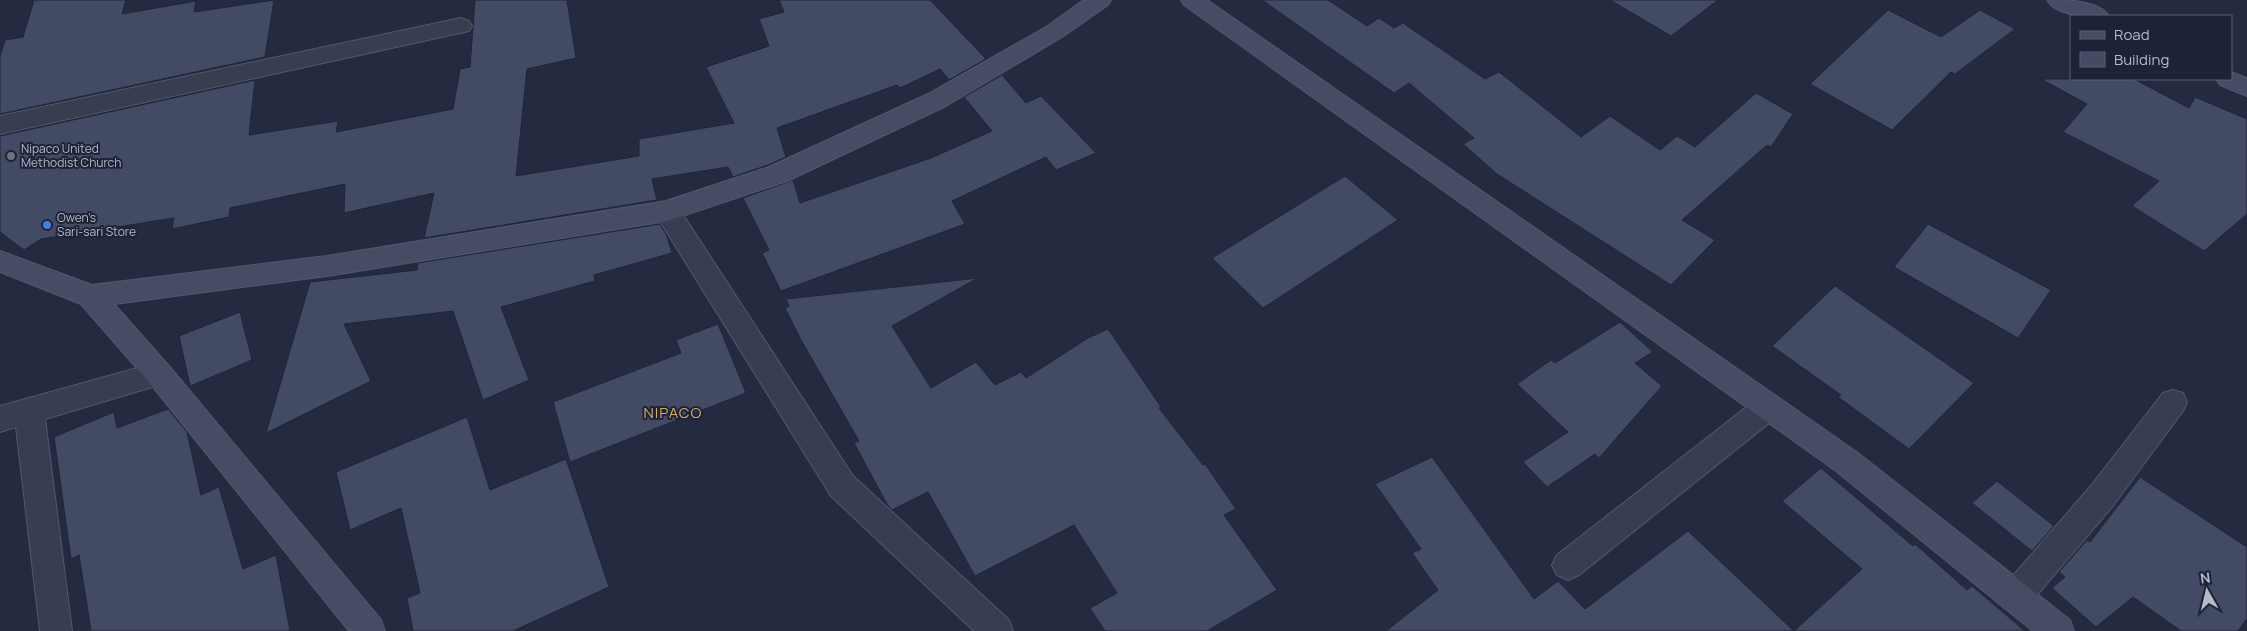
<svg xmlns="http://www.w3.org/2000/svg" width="2247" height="631" font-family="Manrope,sans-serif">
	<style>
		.building { fill: #434a63; stroke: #1f2538 }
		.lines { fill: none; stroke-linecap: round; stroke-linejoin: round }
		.street-casing { stroke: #53596b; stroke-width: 2 }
		.secondary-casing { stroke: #53596b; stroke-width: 2 }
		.street { fill: #383e51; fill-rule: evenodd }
		.secondary { fill: #464c64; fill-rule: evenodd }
		.worship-dot { fill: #6b7280; stroke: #1d2336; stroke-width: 2 }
		.shop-dot { fill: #3f7fe0; stroke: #1d2336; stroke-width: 2 }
		.labels { text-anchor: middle; stroke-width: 4; stroke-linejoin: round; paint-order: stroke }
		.poi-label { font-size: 12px; fill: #b5b9cb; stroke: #1d2336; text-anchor: start }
		.quarter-label { font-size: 15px; letter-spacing: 1px; fill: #daac61; stroke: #1d2336 }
	</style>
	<rect width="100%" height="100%" fill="#242b41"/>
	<!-- building -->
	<g class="building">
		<path d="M34,0H126L122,14L196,1L194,12L274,0L265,57L0,114V56L5,40L23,37Z"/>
		<path d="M475,0H567L576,58L527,69L516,176L639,156V139L734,123L706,67L769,46L759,19L784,12L779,0H930L986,59L949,80L940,69L900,88L897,85L777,128L786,157L768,165L733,177L728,167L652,179L657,200L424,238L434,193L344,213L345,184L230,208L229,217L172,229L174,218L41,239L24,250L0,232V136L255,80L249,135L338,121L336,132L453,109L460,69L470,67Z"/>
		<path d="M1262,0H1328L1367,26L1379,18L1394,28L1403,23L1485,79L1499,72L1581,137L1610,116L1660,150L1677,136L1695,147L1756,93L1793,114L1771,147L1767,145L1682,220L1715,240L1671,285L1497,174L1463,144L1474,138L1409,83L1394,93Z"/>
		<path d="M1610,0H1718L1671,36Z"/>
		<path d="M1888,10L1941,37L1980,10L2015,29L1955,74L1951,72L1892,130L1810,84Z"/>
		<path d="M1002,75L1026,103L1041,96L1096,153L1056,170L1046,157L952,201L965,224L781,291L762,253L769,250L743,198L793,180L800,203L931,158L992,131L964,97Z"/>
		<path d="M2041,79H2134L2189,108L2195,97L2247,119V214L2204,251L2132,206L2159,181L2063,132L2087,104Z"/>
		<path d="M1345,176L1398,220L1263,308L1212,258Z"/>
		<path d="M660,224L667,236L672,253L594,275L595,281L501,307L529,380L483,400L453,311L344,324L371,381L266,433L310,282L417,270L418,263Z"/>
		<path d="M1928,224L2051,290L2018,338L1894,267Z"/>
		<path d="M978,278L892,326L931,388L976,362L995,385L1021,372L1026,378L1088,338L1108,329L1161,407L1159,408L1203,465L1205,464L1236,509L1224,515L1277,590L1207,631H1105L1090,608L1117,593L1074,525L975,576L928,492L892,510L888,506L854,443L859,441L801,340L785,308L789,306L786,299Z"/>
		<path d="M1835,286L1974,383L1909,449L1838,397L1841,395L1772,346Z"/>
		<path d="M240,312L252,360L190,386L179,336Z"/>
		<path d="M1620,322L1653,352L1635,363L1662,386L1599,458L1595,454L1547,487L1523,462L1568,432L1517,384L1551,360L1555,363Z"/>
		<path d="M718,324L746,393L570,462L553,402L681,353L676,340Z"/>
		<path d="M168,409L187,432L201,495L219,487L243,569L276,555L290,631H91L79,555L71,559L54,437L114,412L117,428Z"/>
		<path d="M467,417L490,490L566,459L609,587L513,631H413L407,598L420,593L401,508L350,530L336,472Z"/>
		<path d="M1432,457L1534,599L1558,581L1585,609L1688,531L1794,631L1862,569L1782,501L1821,468L1913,546L1915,544L1967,590L1972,586L2025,631H1386L1438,590L1412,553L1421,549L1375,484Z"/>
		<path d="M2140,477L2247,547V618L2238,631H2181L2133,597L2096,627L2052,588L2065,577L2059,572L2087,540L2090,542Z"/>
		<path d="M1997,481L2054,526L2032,551L1972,503Z"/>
	</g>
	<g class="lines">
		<defs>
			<g id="street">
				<path d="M461,18L469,21L472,26L469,31L0,134V116Z"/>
				<path d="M667,201L676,204L853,476L1009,620L1013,631H974L831,496L658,218L654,211L658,204Z"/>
				<path d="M159,362L169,366L173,374L169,382L45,419L72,631H40L16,427L0,432V406Z"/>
				<path d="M2173,390L2183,393L2187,402L2183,411L2112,507L2026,608L2015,612L2004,608L1999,597L2004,586L2090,487L2163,393Z"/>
				<path d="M1768,395L1778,398L1782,407L1778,416L1579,575L1568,580L1557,575L1552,565L1557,555L1758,398Z"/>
			</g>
			<g id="secondary">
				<path d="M1084,0H1111L1108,5L1062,37L946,106L787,181L667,221L327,276L114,304L169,366L381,620L385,631H349L149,382L81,304L0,272V251L92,285L327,256L666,201L769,167L928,94L1046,27Z"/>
				<path d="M1181,0H1207L1858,453L2070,620L2074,631H2033L1836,471L1184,5Z"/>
				<path d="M2047,0C2066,0 2098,0 2109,16C2091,17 2057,17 2047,0Z"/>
				<path d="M2231,72L2247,78V96L2220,85L2216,79H2231Z"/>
			</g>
		</defs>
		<!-- street casing -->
		<use href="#street" class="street-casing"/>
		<!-- secondary casing -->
		<use href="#secondary" class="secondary-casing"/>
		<!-- street -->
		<use href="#street" class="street"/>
		<!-- secondary -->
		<use href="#secondary" class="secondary"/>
	</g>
	<!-- markers -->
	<circle class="worship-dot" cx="11" cy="156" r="5"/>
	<circle class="shop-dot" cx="47" cy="225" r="5"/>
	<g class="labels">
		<!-- poi labels -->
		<g class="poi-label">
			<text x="21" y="153">Nipaco United<tspan x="21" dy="14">Methodist Church</tspan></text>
			<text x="57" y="222">Owen's<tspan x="57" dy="14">Sari-sari Store</tspan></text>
		</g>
		<!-- quarter labels -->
		<g class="quarter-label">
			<text x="673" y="418">NIPACO</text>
		</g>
	</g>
	<!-- legend -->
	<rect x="2070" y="15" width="162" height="65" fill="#1d2336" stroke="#5a5f72"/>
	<rect x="2080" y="31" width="25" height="8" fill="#464c64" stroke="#5a5f72"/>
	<text x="2114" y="40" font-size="15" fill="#b5b9cb">Road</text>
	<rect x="2080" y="52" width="25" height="15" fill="#434a63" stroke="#5a5f72"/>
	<text x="2114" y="65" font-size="15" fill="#b5b9cb">Building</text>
	<!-- north arrow -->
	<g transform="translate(2207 591) rotate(352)" stroke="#1d2336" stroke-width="4" paint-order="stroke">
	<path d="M0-4L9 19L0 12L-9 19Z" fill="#b5b9cb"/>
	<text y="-8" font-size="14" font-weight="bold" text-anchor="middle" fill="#b5b9cb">N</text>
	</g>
</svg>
